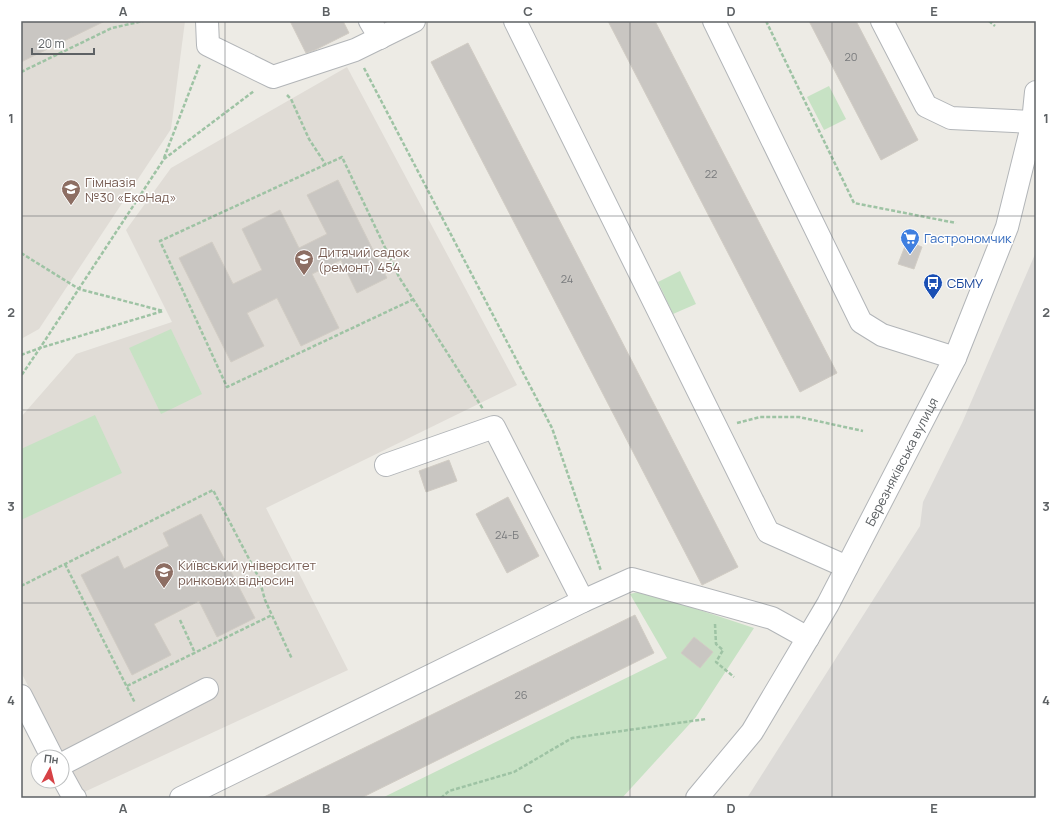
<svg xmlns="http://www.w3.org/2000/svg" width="1057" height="819" font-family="Manrope,sans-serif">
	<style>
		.industrial { fill: #dcdad7 }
		.education { fill: #e0dcd6 }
		.green { fill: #c7e2c4 }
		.building { fill: #c9c6c2; stroke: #d1ccc4 }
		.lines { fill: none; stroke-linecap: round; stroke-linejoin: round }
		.minor-casing { stroke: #b2b5b8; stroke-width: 24 }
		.path { stroke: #9ec3a4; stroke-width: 2.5; stroke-dasharray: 4 2; stroke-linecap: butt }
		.minor { stroke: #fff; stroke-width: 22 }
		.grid { fill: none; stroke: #5d6164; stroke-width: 1; stroke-opacity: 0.55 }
		.labels { text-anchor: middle; stroke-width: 3; stroke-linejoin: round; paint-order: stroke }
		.number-label { font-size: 11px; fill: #787a7c }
		.education-label { font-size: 13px; fill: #785e54; stroke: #fff; text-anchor: start }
		.shop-label { font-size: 13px; fill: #366cbe; stroke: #fff; text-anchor: start }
		.transit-label { font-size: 13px; fill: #164399; stroke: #fff; text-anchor: start }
		.street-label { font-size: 13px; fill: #5d6164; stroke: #fff }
		.neatline { fill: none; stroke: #5d6164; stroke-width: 1.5 }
		.grid-label { font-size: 13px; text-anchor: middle; font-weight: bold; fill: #5d6164 }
	</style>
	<rect width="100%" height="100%" fill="#edebe5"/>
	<!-- industrial -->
	<path class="industrial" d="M1036,252V798H747L920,526L923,502L962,423Z"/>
	<!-- education -->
	<g class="education">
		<path d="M21,21H185L171,129L39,329L21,339Z"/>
		<path d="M347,67L517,385L266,508L348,670L82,793L21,672V417L76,354L172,322L126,230L171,168Z"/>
	</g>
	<!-- green -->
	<g class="green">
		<path d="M829,86L846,119L824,130L807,97Z"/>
		<path d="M680,271L696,304L673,314L658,282Z"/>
		<path d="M171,329L202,394L161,414L129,348Z"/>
		<path d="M95,415L122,473L21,520V449Z"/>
		<path d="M642,591L754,628L696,717L622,798H382L667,658L630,594Z"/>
	</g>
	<!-- building -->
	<g class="building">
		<path d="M21,21H105L21,62Z"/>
		<path d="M290,21H343L349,33L315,50L306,53Z"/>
		<path d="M608,21H655L837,373L800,392Z"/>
		<path d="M809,21H856L918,140L881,160Z"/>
		<path d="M468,43L738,567L702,585L431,62Z"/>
		<path d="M338,180L387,278L357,293L341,260L312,274L339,328L301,346L277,298L247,313L264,346L231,362L179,258L212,242L233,284L262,270L242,229L280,210L299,248L327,234L307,195Z"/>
		<path d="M907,241L922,247L914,269L898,264Z"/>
		<path d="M449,460L457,481L426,492L419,471Z"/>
		<path d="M508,497L539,556L507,573L476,514Z"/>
		<path d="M201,514L255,618L217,637L199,601L154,624L171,655L132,675L81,575L118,556L124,569L169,546L163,533Z"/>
		<path d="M635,615L654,653L361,798H262Z"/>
		<path d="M694,637L713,652L700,668L681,653Z"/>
	</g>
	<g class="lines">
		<defs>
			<g id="minor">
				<path d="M207,21L208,45L273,77L355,50L414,21"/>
				<path d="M370,21L380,38"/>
				<path d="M515,21L768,532L847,567"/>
				<path d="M714,21L861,322L882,335L955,358"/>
				<path d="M882,21L926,106L951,118L1033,122"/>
				<path d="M386,465L494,427L583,601"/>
				<path d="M21,696L52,757"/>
				<path d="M62,764L207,689"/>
				<path d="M62,776L73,796L75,798"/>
				<path d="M181,798L583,601L632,579L772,618L808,638"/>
				<path id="s1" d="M697,798L752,732L828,604L955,358L1007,227L1033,122L1036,92"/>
			</g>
		</defs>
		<!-- minor casing -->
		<use href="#minor" class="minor-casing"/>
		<!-- path -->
		<g class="path">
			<path d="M766,21L854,203L956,223"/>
			<path d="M989,21L995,26"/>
			<path d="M364,68L552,428L601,571"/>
			<path d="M21,72L112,28L143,21"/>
			<path d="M287,95L291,99L309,139L326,165"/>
			<path d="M164,158L200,64"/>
			<path d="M21,253L79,289L163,311L40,348L21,376"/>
			<path d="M414,299L227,387L160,241L342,157L399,277L483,409"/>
			<path d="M21,355L40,348L164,159L254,91"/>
			<path d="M737,423L760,417H799L863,431"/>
			<path d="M65,564L135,703"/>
			<path d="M21,586L213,490L259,578L265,600L292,659"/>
			<path d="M180,620L195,653"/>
			<path d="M715,624L716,644L723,650L716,662L734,677"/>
			<path d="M127,686L272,615"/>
			<path d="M441,798L449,791L514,772L572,738L706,719"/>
		</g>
		<!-- minor -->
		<use href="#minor" class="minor"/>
	</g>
	<!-- grid -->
	<path class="grid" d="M225,21V798M427,21V798M630,21V798M832,21V798M21,216H1036M21,410H1036M21,603H1036"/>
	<!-- icons -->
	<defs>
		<symbol id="school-pin" viewBox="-11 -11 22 30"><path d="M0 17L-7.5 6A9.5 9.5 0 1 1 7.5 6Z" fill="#8d6e63" stroke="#fff"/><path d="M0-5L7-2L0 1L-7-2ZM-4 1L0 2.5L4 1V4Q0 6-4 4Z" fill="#fff"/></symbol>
		<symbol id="supermarket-pin" viewBox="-11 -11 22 30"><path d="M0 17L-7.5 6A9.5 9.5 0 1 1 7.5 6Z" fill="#3f7fe0" stroke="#fff"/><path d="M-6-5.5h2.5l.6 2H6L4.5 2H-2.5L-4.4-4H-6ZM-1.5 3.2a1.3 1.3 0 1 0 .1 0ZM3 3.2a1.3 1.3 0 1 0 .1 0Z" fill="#fff"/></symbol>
		<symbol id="bus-pin" viewBox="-11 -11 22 30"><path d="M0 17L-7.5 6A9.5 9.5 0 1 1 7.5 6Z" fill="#1a4fb4" stroke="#fff"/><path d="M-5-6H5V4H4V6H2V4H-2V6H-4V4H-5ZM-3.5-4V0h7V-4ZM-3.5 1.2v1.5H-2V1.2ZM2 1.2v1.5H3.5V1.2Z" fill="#fff"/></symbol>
		<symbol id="university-pin" viewBox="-11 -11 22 30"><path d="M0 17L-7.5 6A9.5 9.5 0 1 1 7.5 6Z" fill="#8d6e63" stroke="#fff"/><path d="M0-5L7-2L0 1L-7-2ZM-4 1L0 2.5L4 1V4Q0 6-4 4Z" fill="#fff"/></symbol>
	</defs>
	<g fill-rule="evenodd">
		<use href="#school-pin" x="60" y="178" width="22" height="30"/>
		<use href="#supermarket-pin" x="899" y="227" width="22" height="30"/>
		<use href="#school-pin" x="293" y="248" width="22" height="30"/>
		<use href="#bus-pin" x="922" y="272" width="22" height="30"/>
		<use href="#university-pin" x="153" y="561" width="22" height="30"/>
	</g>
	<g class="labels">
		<!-- number labels -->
		<g class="number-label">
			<text x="851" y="61">20</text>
			<text x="711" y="178">22</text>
			<text x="567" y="283">24</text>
			<text x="507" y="539">24-Б</text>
			<text x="521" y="699">26</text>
		</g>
		<!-- education labels -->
		<g class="education-label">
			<text x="85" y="187">Гімназія<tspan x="85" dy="15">№30 «ЕкоНад»</tspan></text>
			<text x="318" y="257">Дитячий садок<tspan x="318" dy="15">(ремонт) 454</tspan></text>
			<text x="178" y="570">Київський університет<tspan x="178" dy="15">ринкових відносин</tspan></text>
		</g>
		<!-- shop labels -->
		<g class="shop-label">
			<text x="924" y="243">Гастрономчик</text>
		</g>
		<!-- transit labels -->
		<g class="transit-label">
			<text x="947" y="288">СБМУ</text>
		</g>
		<!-- street labels -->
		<g class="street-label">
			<text dy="5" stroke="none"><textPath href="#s1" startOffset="395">Березняківська вулиця</textPath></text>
		</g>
	</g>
	<!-- border -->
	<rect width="1057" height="819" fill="none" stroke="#ffffff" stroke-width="44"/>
	<!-- north arrow -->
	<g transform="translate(50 769) rotate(7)"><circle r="19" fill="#ffffff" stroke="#bec0c1"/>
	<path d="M0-3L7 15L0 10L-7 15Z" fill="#d64246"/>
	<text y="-6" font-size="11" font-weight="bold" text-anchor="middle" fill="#5d6164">Пн</text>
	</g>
	<!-- scale -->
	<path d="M32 48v6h62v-6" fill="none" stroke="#5d6164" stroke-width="2"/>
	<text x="38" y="48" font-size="12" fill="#5d6164" stroke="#ffffff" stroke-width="3" paint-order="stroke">20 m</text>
	<rect x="22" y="22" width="1013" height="775" class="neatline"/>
	<g class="grid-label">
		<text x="123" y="16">A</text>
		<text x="326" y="16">B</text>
		<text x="528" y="16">C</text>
		<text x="731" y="16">D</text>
		<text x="934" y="16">E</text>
		<text x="11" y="123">1</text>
		<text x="1046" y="123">1</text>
		<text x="11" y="317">2</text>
		<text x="1046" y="317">2</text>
		<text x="11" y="511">3</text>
		<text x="1046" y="511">3</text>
		<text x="11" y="705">4</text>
		<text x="1046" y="705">4</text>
		<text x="123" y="813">A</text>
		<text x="326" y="813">B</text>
		<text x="528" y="813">C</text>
		<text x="731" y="813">D</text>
		<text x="934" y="813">E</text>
	</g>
</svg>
